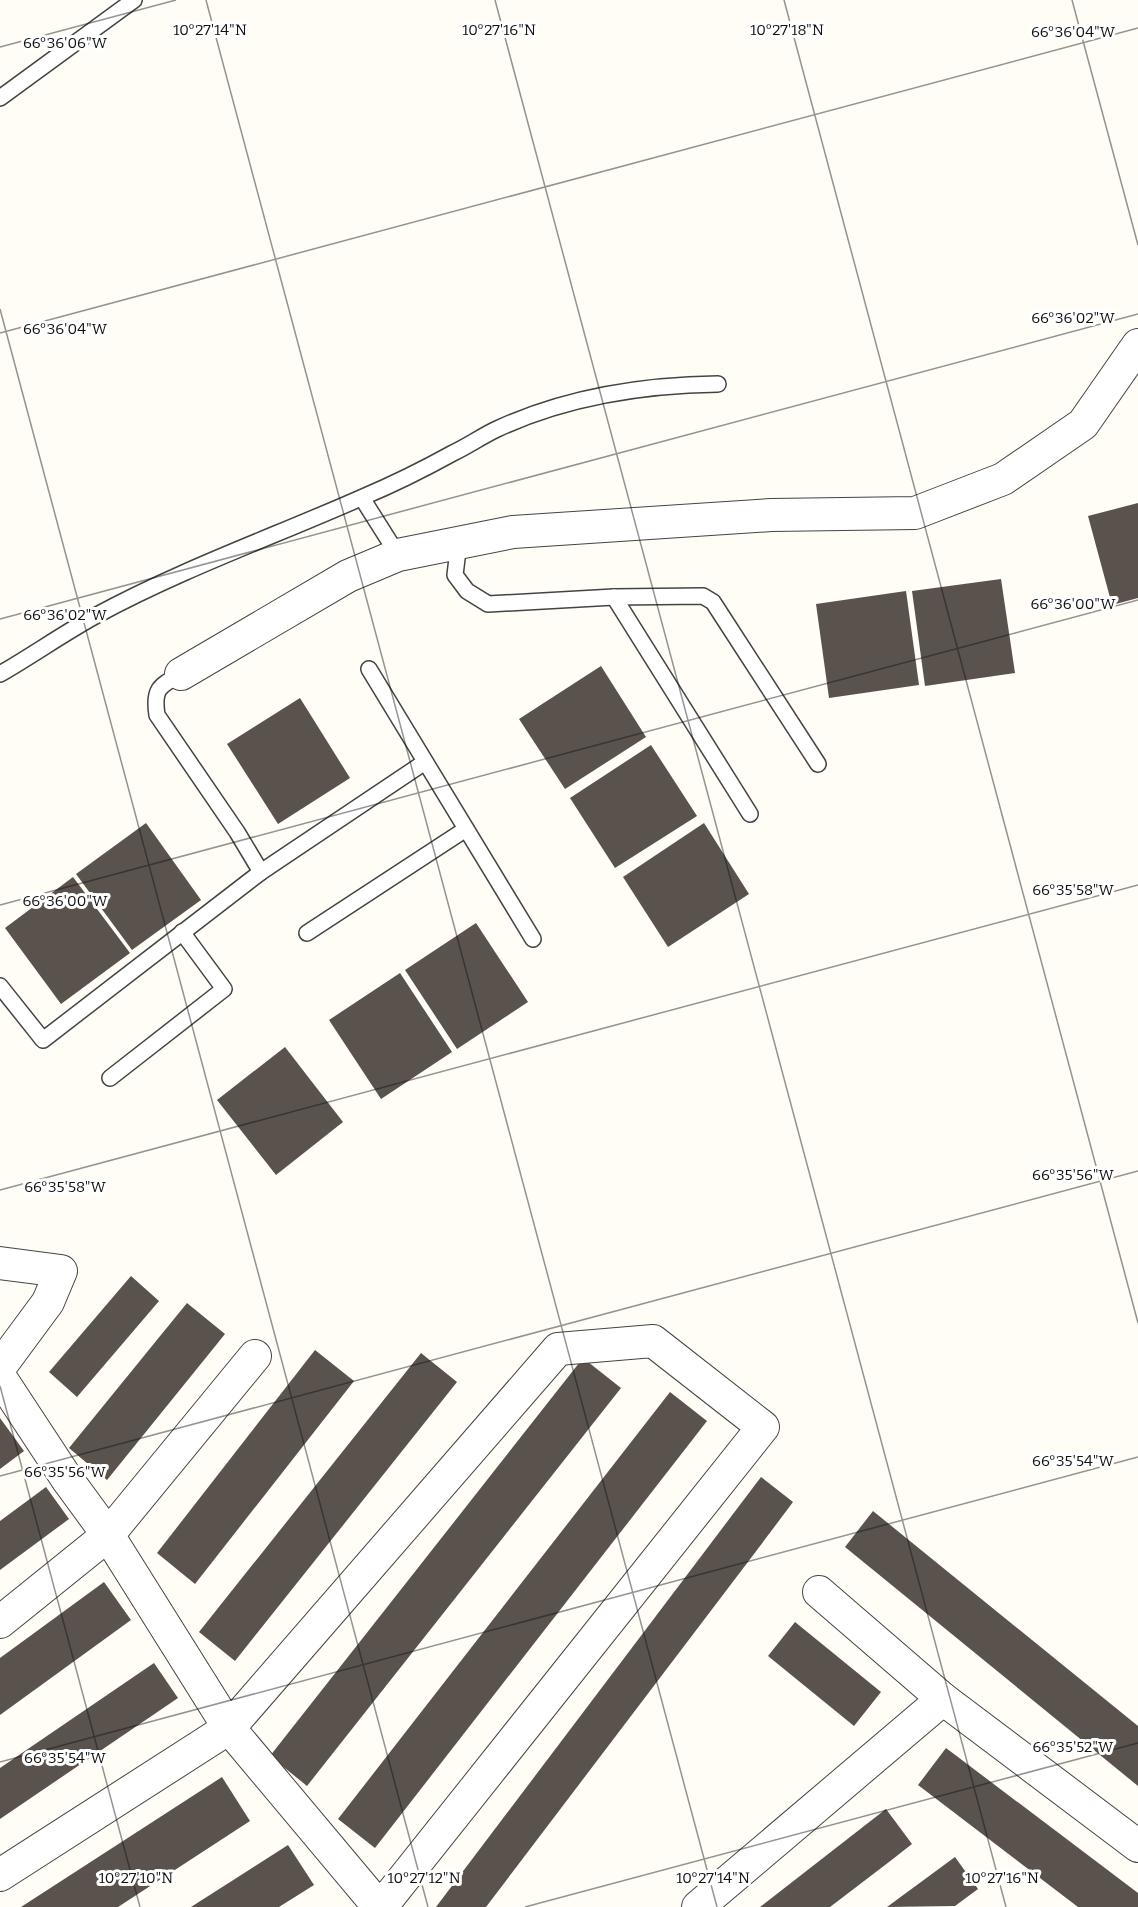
<svg xmlns="http://www.w3.org/2000/svg" width="1138" height="1907" font-family="Bitter,serif">
	<style>
		.building { fill: #5a524d }
		.lines { fill: none; stroke-linecap: round; stroke-linejoin: round }
		.service-casing { stroke: #444; stroke-width: 18 }
		.minor-casing { stroke: #444; stroke-width: 34 }
		.service { stroke: #fff; stroke-width: 15 }
		.minor { stroke: #fff; stroke-width: 32 }
		.ticks { fill: none; stroke: #111; stroke-width: 1.5; stroke-opacity: 0.45 }
		.ticks-label { font-size: 15px; text-anchor: middle; fill: #111; stroke: #fff; stroke-width: 6; stroke-linejoin: round; paint-order: stroke }
	</style>
	<rect width="100%" height="100%" fill="#fffdf5"/>
	<!-- building -->
	<g class="building">
		<path d="M1138,503V598L1112,605L1088,516Z"/>
		<path d="M1001,579L1015,673L925,686L912,591Z"/>
		<path d="M906,591L919,685L829,698L816,604Z"/>
		<path d="M601,666L646,737L565,789L519,719Z"/>
		<path d="M300,698L350,778L278,824L227,744Z"/>
		<path d="M651,745L697,816L615,868L570,798Z"/>
		<path d="M146,823L201,900L132,950L76,874Z"/>
		<path d="M704,823L749,894L668,947L623,877Z"/>
		<path d="M73,877L130,953L61,1004L5,928Z"/>
		<path d="M476,923L528,1002L457,1049L405,970Z"/>
		<path d="M400,973L452,1052L381,1099L329,1020Z"/>
		<path d="M285,1047L343,1122L276,1175L217,1100Z"/>
		<path d="M131,1276L159,1301L77,1397L49,1372Z"/>
		<path d="M187,1303L225,1334L107,1480L69,1448Z"/>
		<path d="M315,1350L354,1381L195,1584L157,1553Z"/>
		<path d="M421,1353L457,1382L235,1661L199,1632Z"/>
		<path d="M583,1358L621,1388L307,1786L270,1756Z"/>
		<path d="M670,1392L707,1421L375,1848L338,1819Z"/>
		<path d="M0,1418L24,1451L0,1469Z"/>
		<path d="M761,1477L793,1502L757,1550L486,1907H436Z"/>
		<path d="M46,1487L69,1519L0,1570V1521Z"/>
		<path d="M873,1511L1138,1726V1786L845,1547Z"/>
		<path d="M104,1582L131,1620L0,1715V1658Z"/>
		<path d="M795,1622L881,1692L854,1726L768,1656Z"/>
		<path d="M154,1663L178,1698L0,1819V1768Z"/>
		<path d="M946,1748L1138,1893V1907H1078L918,1785Z"/>
		<path d="M222,1777L250,1821L118,1907H21Z"/>
		<path d="M886,1809L912,1844L889,1862L830,1907H760Z"/>
		<path d="M288,1845L314,1885L279,1907H191Z"/>
		<path d="M955,1857L978,1889L955,1906L887,1907Z"/>
	</g>
	<g class="lines">
		<defs>
			<g id="service">
				<path d="M0,98L134,0"/>
				<path d="M362,498L398,555"/>
				<path d="M459,542L455,575L467,591L488,604L614,597L703,596L713,602L818,764"/>
				<path d="M614,597L750,814"/>
				<path d="M369,669L533,939"/>
				<path d="M0,674C33,655 64,633 97,615C182,569 275,536 363,497C394,484 424,469 453,453C468,446 482,436 497,429C566,397 642,385 718,384"/>
				<path d="M181,674C159,686 153,689 157,715L237,832L261,872"/>
				<path d="M307,933L466,829"/>
				<path d="M0,986L43,1040L261,872L425,762"/>
				<path d="M110,1078L224,989L182,932"/>
			</g>
			<g id="minor">
				<path d="M181,674L348,576L398,555L513,532L771,515L915,513L1003,479L1083,424L1138,345"/>
				<path d="M0,1263L61,1271L48,1302L0,1367"/>
				<path d="M0,1377L67,1479L108,1535L229,1728L379,1907"/>
				<path d="M819,1592L943,1699L1138,1846"/>
				<path d="M0,1622L108,1535L255,1356"/>
				<path d="M0,1875L229,1728L558,1349L653,1341L763,1427L381,1907"/>
				<path d="M698,1907L943,1699"/>
			</g>
		</defs>
		<!-- service casing -->
		<use href="#service" class="service-casing"/>
		<!-- minor casing -->
		<use href="#minor" class="minor-casing"/>
		<!-- service -->
		<use href="#service" class="service"/>
		<!-- minor -->
		<use href="#minor" class="minor"/>
	</g>
	<!-- ticks -->
	<path class="ticks" d="M206,0L717,1907M495,0L1006,1907M784,0L1138,1323M1072,0L1138,245M0,47L176,0M0,309L428,1907M0,333L1138,28M0,619L1138,314M0,905L1138,600M0,1190L1138,885M0,1386L140,1907M0,1476L1138,1171M0,1762L1138,1457M525,1907L1138,1743"/>
	<g class="ticks-label">
		<text x="210" y="35">10°27'14"N</text>
		<text x="499" y="35">10°27'16"N</text>
		<text x="787" y="35">10°27'18"N</text>
		<text x="1073" y="37">66°36'04"W</text>
		<text x="65" y="48">66°36'06"W</text>
		<text x="1073" y="323">66°36'02"W</text>
		<text x="65" y="334">66°36'04"W</text>
		<text x="1073" y="609">66°36'00"W</text>
		<text x="65" y="620">66°36'02"W</text>
		<text x="1073" y="895">66°35'58"W</text>
		<text x="65" y="906">66°36'00"W</text>
		<text x="1073" y="1180">66°35'56"W</text>
		<text x="65" y="1192">66°35'58"W</text>
		<text x="1073" y="1466">66°35'54"W</text>
		<text x="65" y="1477">66°35'56"W</text>
		<text x="1073" y="1752">66°35'52"W</text>
		<text x="65" y="1763">66°35'54"W</text>
		<text x="136" y="1883">10°27'10"N</text>
		<text x="424" y="1883">10°27'12"N</text>
		<text x="713" y="1883">10°27'14"N</text>
		<text x="1002" y="1883">10°27'16"N</text>
	</g>
</svg>
